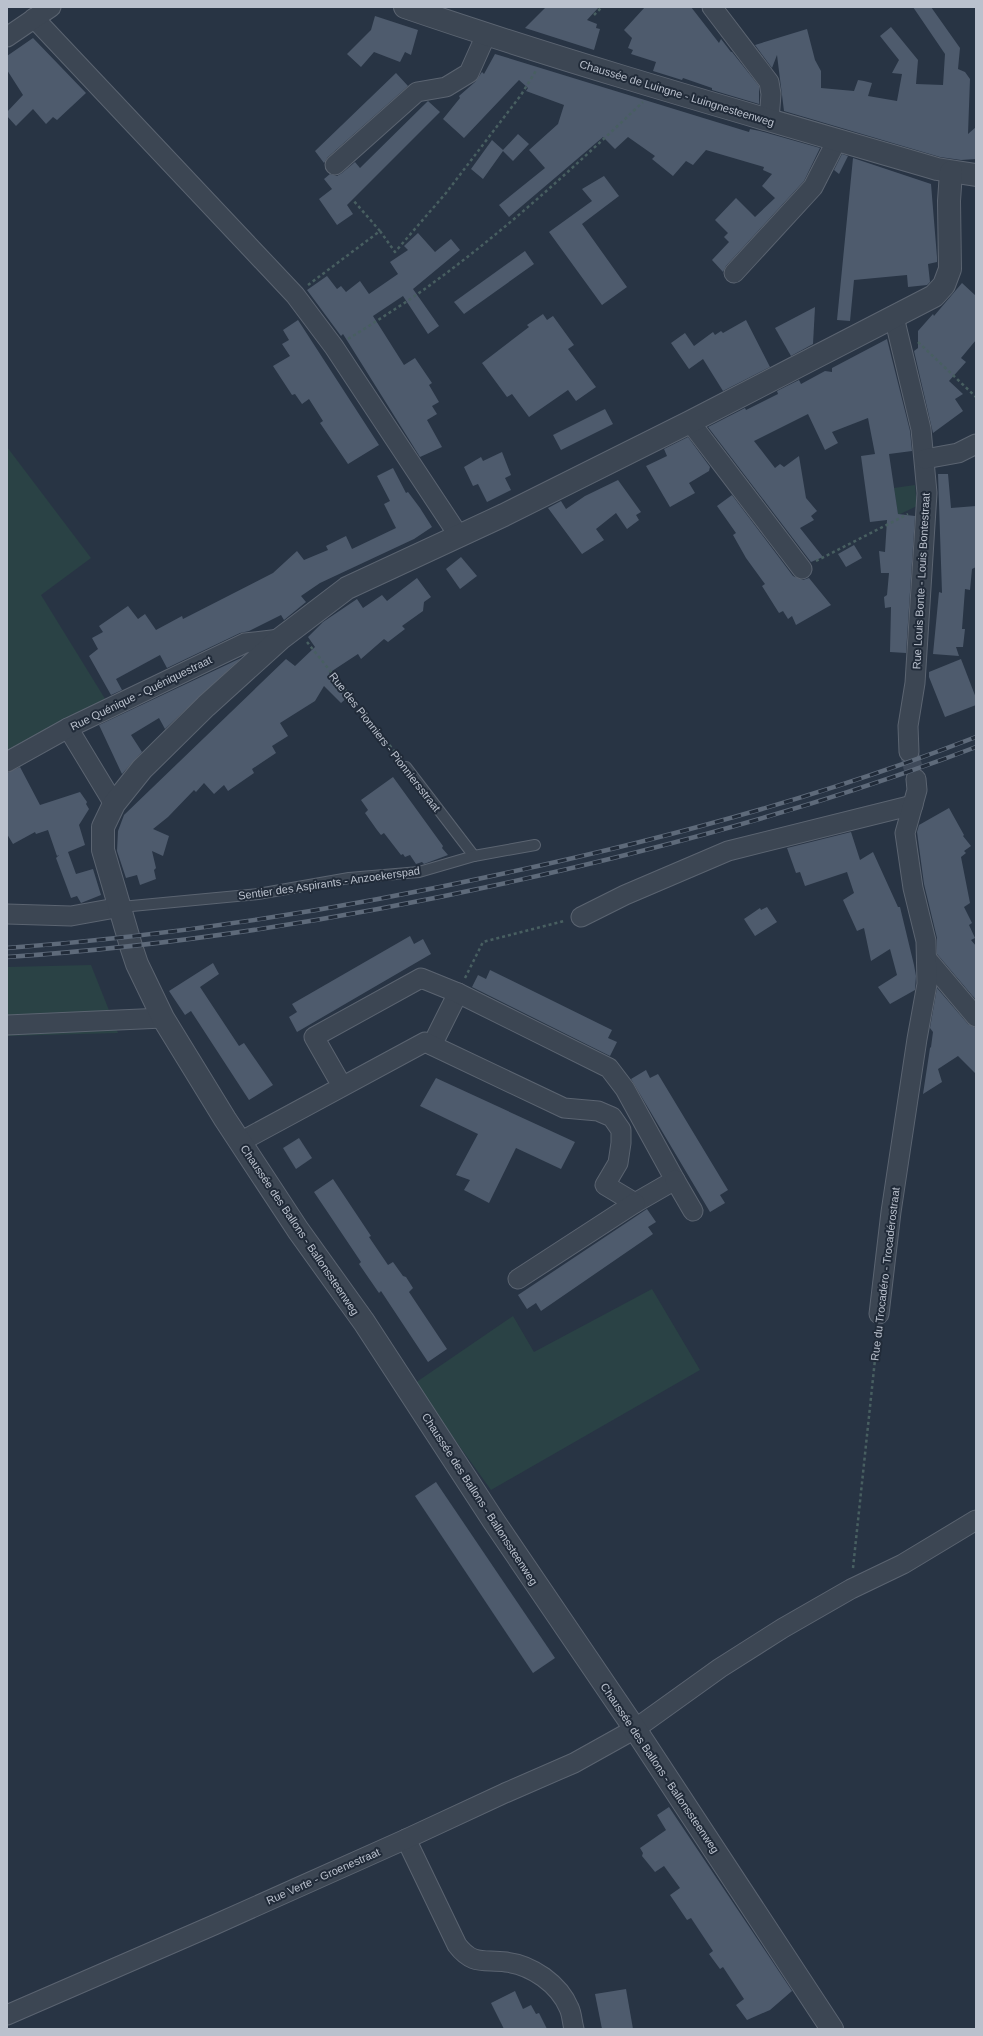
<svg xmlns="http://www.w3.org/2000/svg" width="983" height="2036" font-family="Arial,sans-serif">
	<style>
		.green { fill: #2a4245 }
		.building { fill: #4e5b6d }
		.lines { fill: none; stroke-linecap: round; stroke-linejoin: round }
		.minor-tunnel { stroke: #3e4959; stroke-width: 19; stroke-dasharray: 19 10; stroke-linecap: butt }
		.service-casing { stroke: #5b6471; stroke-width: 12 }
		.minor-casing { stroke: #5b6471; stroke-width: 21 }
		.tertiary-casing { stroke: #5b6471; stroke-width: 24 }
		.path { stroke: #485f61; stroke-width: 2.5; stroke-dasharray: 3 3; stroke-linecap: butt }
		.service { stroke: #3c4653; stroke-width: 10 }
		.minor { stroke: #3c4653; stroke-width: 19 }
		.tertiary { stroke: #3c4653; stroke-width: 22 }
		.rail-casing { stroke: #5e6a7a; stroke-width: 4.5 }
		.rail { stroke: #212b39; stroke-width: 3; stroke-dasharray: 9; stroke-linecap: butt }
		.labels { text-anchor: middle; stroke-width: 4; stroke-linejoin: round; paint-order: stroke }
		.street-label { font-size: 11px; fill: #bac1cd; stroke: #212b39 }
	</style>
	<rect width="100%" height="100%" fill="#283444"/>
	<!-- green -->
	<g class="green">
		<path d="M7,447L91,558L41,595L107,702L7,755Z"/>
		<path d="M915,485L917,506L898,515L894,488Z"/>
		<path d="M91,965L118,1033L7,1036V967Z"/>
		<path d="M652,1289L700,1370L491,1490L442,1422L399,1394L513,1316L534,1352Z"/>
	</g>
	<!-- building -->
	<g class="building">
		<path d="M546,7H599L587,20L597,24L596,28L600,29L594,50L525,28Z"/>
		<path d="M645,7H691L719,43L721,39L731,52H732L759,86V104L712,90V88L683,78L682,80L653,71L656,62L631,54L633,50L628,48L632,38L624,30Z"/>
		<path d="M913,7H931L960,48L958,69L965,72L970,79L968,134L976,127V159L961,160L940,157L784,111L777,55L772,68L755,45L807,29L815,60L821,71V88L854,91L858,80L864,81L872,83L868,96L897,101L902,74L892,73L899,60L880,36L891,27L918,60L916,84L943,85L945,54Z"/>
		<path d="M375,16L418,30L411,55L405,52L400,62L374,52L361,67L347,54L371,30Z"/>
		<path d="M33,38L86,93L57,120L53,117L46,124L33,109L16,126L7,116V112L23,95L7,70V56Z"/>
		<path d="M495,54L749,132L750,129L760,131L820,148L804,181L726,266L723,272L712,260L729,242L724,237L728,233L715,220L736,198L755,217L775,198L762,186L772,174L763,170L764,167L706,150L693,165L686,161L673,176L652,159L655,156L628,137L615,149L603,137L509,217L499,205L545,168L529,150L558,124L564,105L526,91L528,88L519,80L464,138L443,119L460,98L459,96L475,82L482,72L484,74Z"/>
		<path d="M396,73L408,86L328,157L324,163L315,151Z"/>
		<path d="M428,101L440,112L347,205L353,214L337,225L319,199L332,189L324,179L330,174L337,176L342,173L355,162L360,168Z"/>
		<path d="M518,134L529,144L513,161L503,151L483,179L471,169L492,140L503,150Z"/>
		<path d="M842,154L848,156L839,174L834,170Z"/>
		<path d="M853,158L931,184L937,257V262L928,264L930,282L927,285L908,287L907,275L854,280L850,321L837,320Z"/>
		<path d="M604,176L619,196L582,224L627,287L602,305L549,232L592,201L582,189Z"/>
		<path d="M418,233L435,252L451,239L460,250L413,289L439,326L428,334L403,296L373,316L404,365L415,358L432,383L429,385L439,402L432,406L437,414L427,420L442,447L420,457L343,334L341,336L307,290L327,276L337,289L341,286L346,292L360,281L369,294L398,274L390,262L408,250L404,246Z"/>
		<path d="M525,251L534,264L464,314L454,302Z"/>
		<path d="M962,283L976,296V340L961,358L966,362L949,381L963,394L955,399L963,411L933,433L914,351L918,348V331L933,314L934,316Z"/>
		<path d="M815,307L813,344L791,356L775,328Z"/>
		<path d="M543,314L547,320L553,316L574,345L568,349L596,387L576,401L568,390L529,417L512,394L507,397L482,363L529,327L527,325Z"/>
		<path d="M298,320L379,445L348,464L320,423L323,421L309,399L302,404L295,394L292,395L273,366L290,356L282,344L289,340L283,330Z"/>
		<path d="M746,320L770,367L723,391L703,359L689,369L671,343L685,333L694,346L713,332L715,335L721,331L723,333Z"/>
		<path d="M887,339L910,431L912,451L889,454L898,514L915,516L906,653L890,652L891,607L885,608L884,597L887,595L889,573H881L879,551L885,552L887,520L870,522L861,456L875,454L868,418L832,432L838,443L825,450L808,414L754,441L775,468L780,464L784,467L799,456L806,498L817,511L811,516L814,520L800,528L823,557L811,562L708,427L745,408L746,410L778,394L777,391L799,380L801,384L825,371L832,372V368Z"/>
		<path d="M605,409L613,424L561,450L553,435Z"/>
		<path d="M688,437L710,467L709,471L689,483L695,493L670,507L646,466L667,456L664,449Z"/>
		<path d="M502,452L511,475L505,478L511,490L487,502L478,484L473,486L464,467L481,457L483,461Z"/>
		<path d="M393,468L406,493L408,492L420,508L432,527L414,539L320,583L301,596L306,602L284,620L281,615L249,631L240,633L167,668L160,655L116,679L122,690L111,695L89,656L98,649L92,638L103,632L99,626L128,606L138,619L145,614L156,630L182,616L183,619L273,573L297,551L304,560L328,550L326,546L346,536L352,549L396,528L384,504L390,501L377,476Z"/>
		<path d="M938,474H948L951,508L976,506V567L972,569L970,590L965,589L962,629H965L963,647H956L959,656L933,654L939,592L942,593Z"/>
		<path d="M618,480L641,512L636,515L639,520L627,529L616,513L596,529L604,540L582,554L548,508L561,501L566,509L585,496Z"/>
		<path d="M732,495L793,576L803,580L809,578L831,605L796,625L792,616L788,619L783,611L779,613L762,586L765,584L746,558L733,535L736,533L717,506Z"/>
		<path d="M854,545L862,558L846,567L838,554Z"/>
		<path d="M461,557L477,576L460,589L446,569Z"/>
		<path d="M417,578L431,597L424,602L423,611L402,626L405,629L388,642L384,639L361,659L358,654L329,673L348,697L341,703L324,686L315,701L280,723L288,736L272,746L276,753L252,769L254,773L228,791L224,785L214,794L204,783L196,792L194,790L168,817L153,829L169,836L163,856L152,851L156,868L154,870L156,879L140,885L137,875L126,878L117,851L118,831L124,815L286,659L295,666L315,647L308,637L323,622L357,599L363,608L382,595L387,601Z"/>
		<path d="M241,658L165,729L159,718L131,735L142,752L122,774L99,725Z"/>
		<path d="M961,659L976,698V705L945,717L929,677V672Z"/>
		<path d="M20,767L40,805L80,792L87,802L86,804L89,809L79,825L85,845L68,852L76,874L93,869L101,895L81,903L77,896L71,898L56,858L59,855L57,856L48,830L36,834L35,832L13,844L7,834V773Z"/>
		<path d="M393,777L443,846L442,848L448,855L424,864L422,862L416,864L410,855L405,857L403,854L401,855L384,833L381,835L377,830L365,813L368,810L361,800Z"/>
		<path d="M949,808L964,835L963,836L971,846L964,851L966,853L961,857L970,903L964,907L972,923L969,925L975,938L971,940L976,946V1000L937,954V938L924,884L917,832L919,825Z"/>
		<path d="M851,832L860,860L873,852L898,907H900L914,965L916,976L915,990L890,1004L878,987L897,975L890,949L871,961L864,928L857,931L843,900L854,893L847,872L805,886L800,872L796,873L787,848Z"/>
		<path d="M767,907L777,922L755,936L744,919L760,908L761,910Z"/>
		<path d="M410,936L414,944L423,939L431,954L297,1032L289,1017L297,1012L292,1004Z"/>
		<path d="M213,963L219,974L200,987L239,1046L244,1043L273,1085L249,1100L191,1011L185,1015L169,991Z"/>
		<path d="M490,970L612,1030L608,1038L617,1042L610,1056L472,987L478,975L486,979Z"/>
		<path d="M937,988L968,1024L976,1028V1074L958,1056L938,1069L942,1082L923,1094L930,1048L931,1047L933,1032L930,1028Z"/>
		<path d="M646,1070L650,1078L658,1074L728,1190L720,1195L725,1203L710,1212L631,1079Z"/>
		<path d="M436,1078L575,1142L561,1169L516,1148L489,1203L464,1190L470,1180L456,1175L478,1134L420,1106Z"/>
		<path d="M299,1138L312,1158L296,1169L283,1148Z"/>
		<path d="M333,1179L371,1236L369,1237L388,1265L393,1262L403,1276L406,1277L413,1288L409,1292L447,1349L428,1362L381,1291L379,1293L359,1264L361,1262L314,1192Z"/>
		<path d="M647,1209L656,1222L648,1227L653,1234L541,1311L536,1303L527,1309L518,1295Z"/>
		<path d="M436,1482L555,1658L533,1673L415,1496Z"/>
		<path d="M669,1807L792,1991L770,2010L747,2020L736,2005L744,1999L723,1967L720,1969L709,1954L713,1951L691,1918L687,1920L670,1895L680,1888L664,1866L655,1872L642,1856L643,1853L640,1848L666,1830L657,1815Z"/>
		<path d="M626,1989L633,2029H602L595,1994Z"/>
		<path d="M515,1991L523,2009L531,2005L536,2014L539,2013L547,2029H504L491,2003Z"/>
	</g>
	<g class="lines">
		<!-- minor-tunnel -->
		<path class="minor-tunnel" d="M909,752L916,779"/>
		<defs>
			<g id="service">
				<path d="M406,767L474,856"/>
				<path d="M121,907L258,894L349,878L419,872L474,856L535,845"/>
			</g>
			<g id="minor">
				<path d="M712,7L769,82L771,94L769,120"/>
				<path d="M34,18L295,295L334,347L459,536"/>
				<path d="M7,37L51,7"/>
				<path d="M335,165L417,92L446,87L469,73L486,35"/>
				<path d="M734,273L813,187L837,140"/>
				<path d="M894,317L921,429L927,493L915,683L908,726L909,752"/>
				<path d="M690,422L802,569"/>
				<path d="M925,459L958,453L976,444"/>
				<path d="M68,728L114,804"/>
				<path d="M7,762L68,728L245,643L280,639"/>
				<path d="M7,914L71,916L121,907"/>
				<path d="M581,917L625,895L728,851L913,805"/>
				<path d="M928,960L976,1017"/>
				<path d="M7,1025L163,1018"/>
				<path d="M432,1045L458,993"/>
				<path d="M240,1142L425,1042L564,1108L598,1111L612,1117L621,1130V1143L618,1163L605,1185L635,1203L675,1180L625,1089L609,1068L458,993L421,978L314,1037L342,1086"/>
				<path d="M675,1180L693,1211"/>
				<path d="M518,1279L635,1203"/>
				<path d="M879,1314L891,1212L917,1039L927,984L926,941L913,888L905,833L917,790L916,779"/>
				<path d="M406,1839L457,1945C473,1966 484,1959 506,1962C532,1965 559,1984 569,2008C572,2014 572,2022 574,2029"/>
				<path d="M7,2015L214,1925L406,1839L505,1793L574,1763L635,1729L720,1668L783,1628L851,1589L903,1564L976,1520"/>
			</g>
			<g id="tertiary">
				<path d="M405,7C580,67 759,117 937,169L976,175"/>
				<path d="M832,2029L635,1729L493,1520L364,1322L298,1230L225,1119L163,1018L137,964L131,946L103,850V827L114,804L142,769L206,706L280,639L347,588L504,515L690,422L934,296L944,285L950,269L949,201L951,172"/>
			</g>
		</defs>
		<!-- service casing -->
		<use href="#service" class="service-casing"/>
		<!-- minor casing -->
		<use href="#minor" class="minor-casing"/>
		<!-- tertiary casing -->
		<use href="#tertiary" class="tertiary-casing"/>
		<!-- path -->
		<g class="path">
			<path d="M594,15L602,7"/>
			<path d="M380,231L395,252L446,193L521,95L537,69"/>
			<path d="M308,285L380,231L353,200"/>
			<path d="M348,339C369,326 389,313 409,300C493,242 569,172 643,102"/>
			<path d="M918,342L976,397"/>
			<path d="M816,561L908,514"/>
			<path d="M307,642L399,757"/>
			<path d="M465,978L483,942L564,921"/>
			<path d="M853,1568L878,1331"/>
		</g>
		<!-- service -->
		<use href="#service" class="service"/>
		<!-- minor -->
		<use href="#minor" class="minor"/>
		<!-- tertiary -->
		<use href="#tertiary" class="tertiary"/>
		<defs>
			<g id="rail">
				<path d="M7,948C175,936 342,909 506,873C665,839 824,796 976,737"/>
				<path d="M7,957C175,946 342,919 506,883C665,848 824,805 976,747"/>
			</g>
		</defs>
		<!-- rail casing -->
		<use href="#rail" class="rail-casing"/>
		<!-- rail -->
		<use href="#rail" class="rail"/>
	</g>
	<g class="labels">
		<!-- street labels -->
		<g class="street-label">
			<text transform="translate(677 93) rotate(17)" y="4">Chaussée de Luingne - Luingnesteenweg</text>
			<text transform="translate(921 581) rotate(-87)" y="4">Rue Louis Bonte - Louis Bontestraat</text>
			<text transform="translate(141 693) rotate(-26)" y="4">Rue Quénique - Quéniquestraat</text>
			<text transform="translate(385 742) rotate(52)" y="4">Rue des Pionniers - Pionniersstraat</text>
			<text transform="translate(329 883) rotate(-8)" y="4">Sentier des Aspirants - Anzoekerspad</text>
			<text transform="translate(300 1230) rotate(56)" y="4">Chaussée des Ballons - Ballonssteenweg</text>
			<text transform="translate(885 1274) rotate(-83)" y="4">Rue du Trocadéro - Trocadérostraat</text>
			<text transform="translate(480 1499) rotate(57)" y="4">Chaussée des Ballons - Ballonssteenweg</text>
			<text transform="translate(660 1768) rotate(56)" y="4">Chaussée des Ballons - Ballonssteenweg</text>
			<text transform="translate(323 1876) rotate(-24)" y="4">Rue Verte - Groenestraat</text>
		</g>
	</g>
	<!-- border -->
	<rect width="983" height="2036" fill="none" stroke="#bac1cd" stroke-width="16"/>
</svg>
